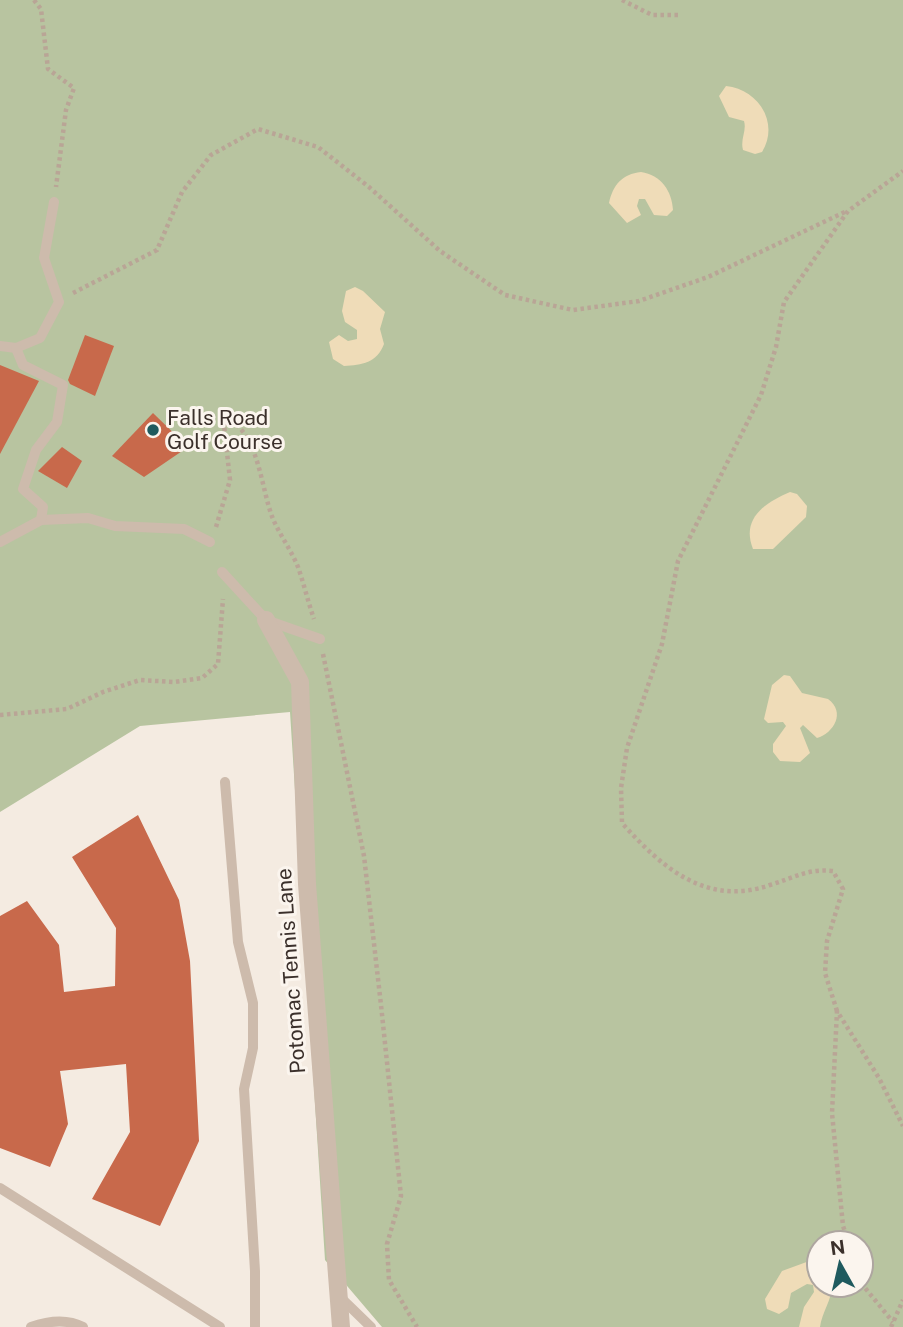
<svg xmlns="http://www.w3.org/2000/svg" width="903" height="1327" font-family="'Public Sans',sans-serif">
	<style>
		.green { fill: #b8c4a0; fill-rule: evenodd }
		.sand { fill: #efdcb8 }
		.building { fill: #c8694b }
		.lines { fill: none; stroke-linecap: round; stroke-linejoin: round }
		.path { stroke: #b9a596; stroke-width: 4.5; stroke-dasharray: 3.5 3.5; stroke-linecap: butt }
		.service { stroke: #cdbbac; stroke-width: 10 }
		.minor { stroke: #cdbbac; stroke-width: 18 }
		.poi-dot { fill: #1f5a5e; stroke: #fbf5ee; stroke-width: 2.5 }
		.labels { text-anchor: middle; stroke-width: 6; stroke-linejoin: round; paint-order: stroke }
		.poi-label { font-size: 21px; fill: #3b302b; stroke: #fbf5ee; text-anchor: start }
		.street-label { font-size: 21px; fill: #3b302b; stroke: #fbf5ee }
	</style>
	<rect width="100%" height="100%" fill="#f4ebe1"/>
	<!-- green -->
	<path class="green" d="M0,0H903V1327H382L325,1260L290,712L140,726L0,812ZM819,1243H861V1285H819Z"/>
	<!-- sand -->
	<g class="sand">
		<path d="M726,86C758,89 780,123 762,152L755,154L743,150C740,139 747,131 744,121L729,117L719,96Z"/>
		<path d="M641,172C661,175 672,191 673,210L667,216L654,215L645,199H639L637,206L641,215L627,223L609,203C613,185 622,174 641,172Z"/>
		<path d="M355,287L363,291L385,312L380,329L384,344C377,363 362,365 344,366L333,359L329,342L339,335L348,341L357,339V330L345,322L342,311L346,291Z"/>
		<path d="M790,492L797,494L807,506L806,517L773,549H753C741,519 764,503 790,492Z"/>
		<path d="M784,675L790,676L802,693L828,699C846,712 834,733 817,738L803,725L800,728L810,753L800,762L780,761L773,752V744L786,726L783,722L768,723L764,719L772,685Z"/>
		<path d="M812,1260L819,1261V1285H832C832,1300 822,1312 820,1327H799L804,1307L814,1292L813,1285L807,1284L791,1293L788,1308L779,1314L767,1309L765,1299L782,1271Z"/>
	</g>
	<!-- building -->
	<g class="building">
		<path d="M85,335L114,346L95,396L70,384L68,380Z"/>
		<path d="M0,365L39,381L0,454Z"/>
		<path d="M153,413L188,447L144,477L112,456Z"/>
		<path d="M62,447L82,461L67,488L38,471Z"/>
		<path d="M138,815L179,900L190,961L199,1141L160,1226L92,1199L130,1132L126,1064L60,1071L68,1124L50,1167L0,1148V916L27,901L59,945L64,992L115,986L116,928L72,857Z"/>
	</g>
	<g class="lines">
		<!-- path -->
		<g class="path">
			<path d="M34,0L41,9L48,69L74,88L66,110L56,187"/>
			<path d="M622,0L652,15H678"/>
			<path d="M73,293L157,250L182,192L211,155L258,129L318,147L369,187L440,251L505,295L573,310L639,301L708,277L847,211"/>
			<path d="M216,527L230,480L224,425L232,421C260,441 261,489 273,519C280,535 291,550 298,567C304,584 308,602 314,619"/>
			<path d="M323,654L364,856L381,1005L401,1196L387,1244L389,1280L417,1327"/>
			<path d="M0,715L67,709L103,692L140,680L174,682L202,678L218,664L223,599"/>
			<path d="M837,1011L825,973L827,941L843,889L833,871C809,868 793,878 770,885C707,907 662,868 622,823L621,788L627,748L662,644L678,561L761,395L776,347L784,302L848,211L903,171"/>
			<path d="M849,1243L843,1226L832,1113L837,1011L879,1078L903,1126"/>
			<path d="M861,1283L893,1322"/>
			<path d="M891,1327L903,1300"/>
		</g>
		<!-- service -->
		<g class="service">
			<path d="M0,346L16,348L40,338L59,302L44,258L54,202"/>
			<path d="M41,520L88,518L115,526L184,529L210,542"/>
			<path d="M0,542L41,520L43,507L23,489L36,450L57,422L63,385L23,365L16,348"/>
			<path d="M222,572L266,620L320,639"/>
			<path d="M225,782L238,942L253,1003V1048L244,1089L255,1271V1327"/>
			<path d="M0,1188L220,1327"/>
			<path d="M339,1296L371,1327"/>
			<path d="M31,1327C48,1321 66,1318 83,1327"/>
		</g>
		<!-- minor -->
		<path class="minor" d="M266,620L300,682L307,884L341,1327"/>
	</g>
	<!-- markers -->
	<circle class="poi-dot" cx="153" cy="430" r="7"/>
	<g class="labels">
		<!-- poi labels -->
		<g class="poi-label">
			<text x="167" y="425">Falls Road<tspan x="167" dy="24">Golf Course</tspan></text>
		</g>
		<!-- street labels -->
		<g class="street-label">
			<text transform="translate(291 971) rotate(-94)" y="7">Potomac Tennis Lane</text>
		</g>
	</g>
	<!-- north arrow -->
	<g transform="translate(840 1264) rotate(352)"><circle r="33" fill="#fbf5ee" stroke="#aea6a0" stroke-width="2"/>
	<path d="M0-5L12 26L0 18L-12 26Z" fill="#1f5a5e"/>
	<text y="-10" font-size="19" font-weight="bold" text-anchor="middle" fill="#3b302b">N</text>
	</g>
</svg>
